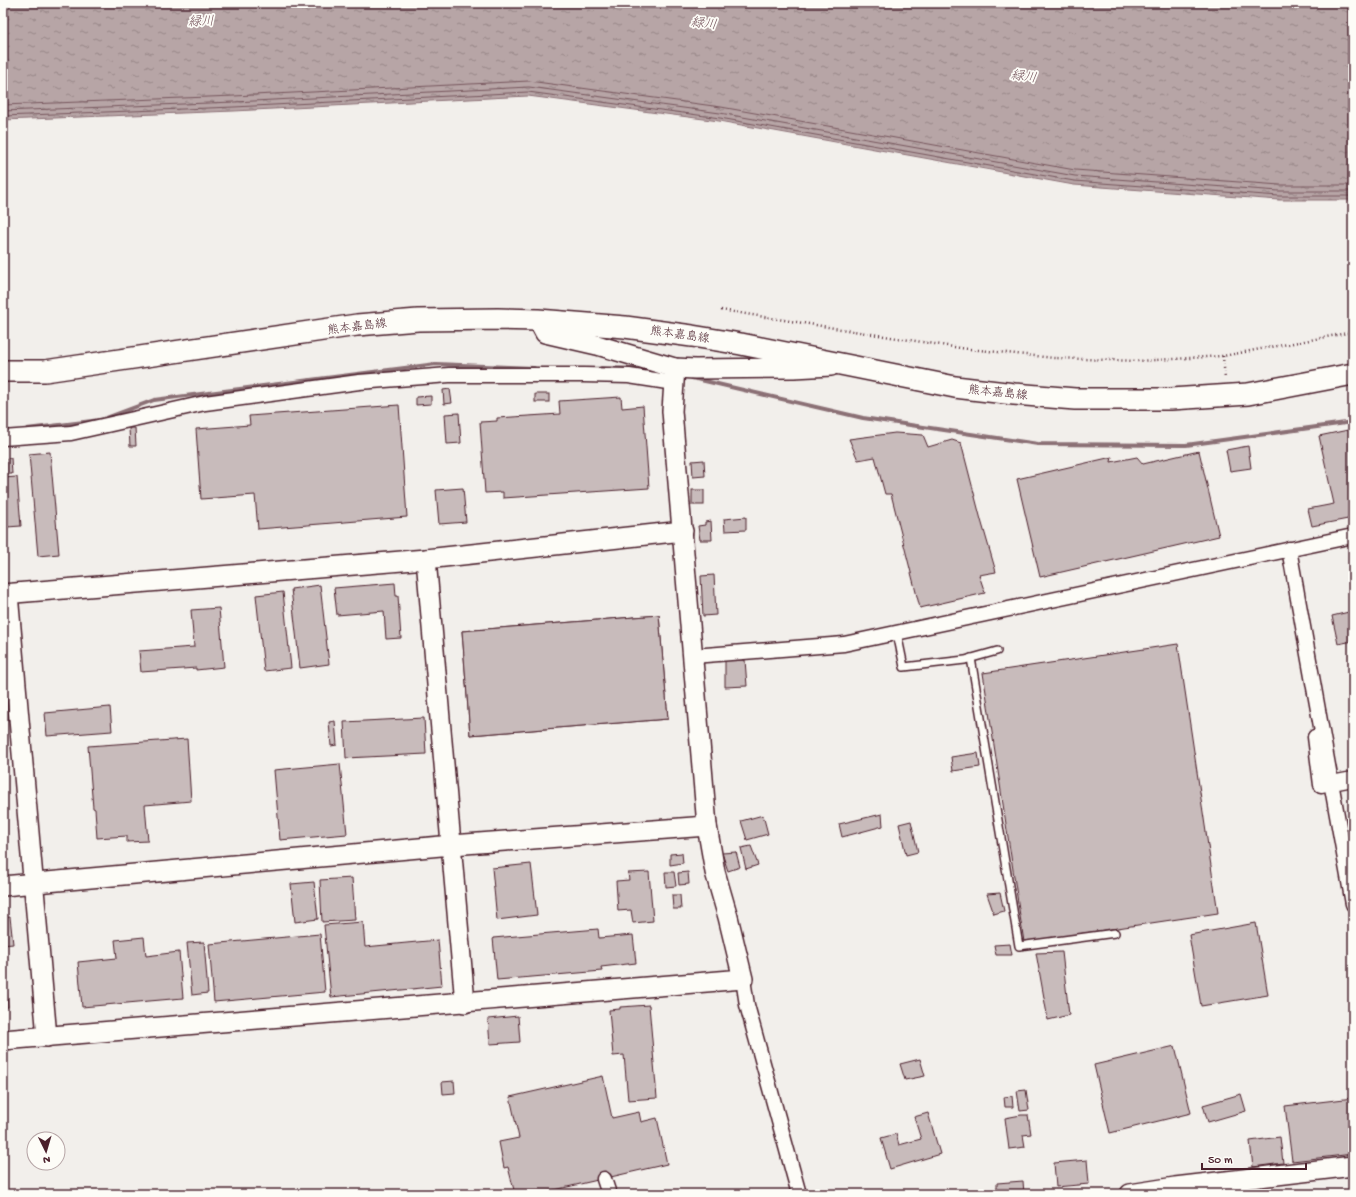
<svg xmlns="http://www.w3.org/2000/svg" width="1356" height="1197" font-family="'Gochi Hand','Klee One',sans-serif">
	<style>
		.water { fill: url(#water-ripples); stroke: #8b6f75 }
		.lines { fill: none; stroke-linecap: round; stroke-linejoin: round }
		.shore { stroke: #76555c; stroke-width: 1 }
		.stream { stroke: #8b6f75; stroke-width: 4 }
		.building { fill: #c8bbbb; stroke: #4a1f2b }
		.lane-casing { stroke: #4a1f2b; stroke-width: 10 }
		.street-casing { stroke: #4a1f2b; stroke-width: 17 }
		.secondary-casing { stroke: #4a1f2b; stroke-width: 22 }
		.primary-casing { stroke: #4a1f2b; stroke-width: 24 }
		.path { stroke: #4a1f2b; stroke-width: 2.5; stroke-dasharray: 1 3; stroke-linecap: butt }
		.lane { stroke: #fdfcf7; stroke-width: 7 }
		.street { stroke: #fdfcf7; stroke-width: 14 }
		.secondary { stroke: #fdfcf7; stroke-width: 19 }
		.primary { stroke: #fdfcf7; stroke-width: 21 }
		.labels { text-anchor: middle; stroke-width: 3.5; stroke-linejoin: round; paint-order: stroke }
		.street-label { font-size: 12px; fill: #4a1f2b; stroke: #fdfcf7 }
		.water-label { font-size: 13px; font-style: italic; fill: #704e56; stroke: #fdfcf7 }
	</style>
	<defs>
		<pattern id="water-ripples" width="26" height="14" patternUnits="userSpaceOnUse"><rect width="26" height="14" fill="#b7a5a6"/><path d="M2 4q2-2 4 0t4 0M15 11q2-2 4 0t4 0" fill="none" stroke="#978687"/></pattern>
	</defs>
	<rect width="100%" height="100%" fill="#f2efeb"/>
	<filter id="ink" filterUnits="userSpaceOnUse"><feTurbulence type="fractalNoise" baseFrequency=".025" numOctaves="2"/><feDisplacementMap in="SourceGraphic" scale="8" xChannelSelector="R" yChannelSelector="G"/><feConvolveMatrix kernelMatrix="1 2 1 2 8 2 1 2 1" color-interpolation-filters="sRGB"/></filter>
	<g filter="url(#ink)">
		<!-- water -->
		<path class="water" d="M3,3H1353V200H1279L1074,185L719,121L528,96L234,111L3,120Z"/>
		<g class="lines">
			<!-- shore -->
			<g class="shore">
				<path d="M3,105L234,96L529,81L721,107L1075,170L1280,185H1353"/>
				<path d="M3,111L234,102L529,87L720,113L1075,176L1279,191H1353"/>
				<path d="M3,116L234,107L528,92L720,118L1074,181L1279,196H1353"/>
			</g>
			<!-- stream -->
			<g class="stream">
				<path d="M601,368L648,369"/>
				<path d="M692,378L863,418L1038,444L1186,445L1353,422"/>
				<path d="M106,418L154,400L436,364L534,368"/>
				<path d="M27,429L100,420"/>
			</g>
		</g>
		<!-- building -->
		<g class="building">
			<path d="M450,389L452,403L444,404L443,390Z"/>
			<rect x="535" y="394" width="14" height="8"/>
			<path d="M431,396V404L416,405V397Z"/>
			<path d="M621,397L622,408L643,406L649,488L503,498V492L485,493L480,422L497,421V418L560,414L559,401Z"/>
			<path d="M399,405L407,517L258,529L255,495L201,499L196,429L250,425L249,416Z"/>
			<path d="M459,413L461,443L447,444L445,414Z"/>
			<path d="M129,428H135L136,446H130Z"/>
			<path d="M1353,429V518L1312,526L1308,509L1334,504L1319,436Z"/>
			<path d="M895,433L923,435L928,447L952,440L961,443L981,520L996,572L979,575L985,593L920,608L891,494H885L875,457L858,460L849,439Z"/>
			<path d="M1248,446L1251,468L1230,471L1226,450Z"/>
			<path d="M1199,451L1219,536L1040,577L1017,479L1112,457L1111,462L1137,457L1143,464Z"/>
			<path d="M50,452L59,554L38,556L29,454Z"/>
			<path d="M11,458L12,474H3V459Z"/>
			<path d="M704,460L705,476L693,477L692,461Z"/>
			<path d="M17,477L21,526L7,527L3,478Z"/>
			<path d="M463,488L466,522L439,524L436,490Z"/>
			<rect x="692" y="490" width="12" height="15"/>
			<path d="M746,517V530L725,531L724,519Z"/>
			<path d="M711,521L712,540H700L698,526L705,525V522Z"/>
			<path d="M714,575L716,615L703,616L701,576Z"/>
			<path d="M395,583L396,596H398L401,638L386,639L384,611L337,615L334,588Z"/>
			<path d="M320,585L329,664L300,668L291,589Z"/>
			<path d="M283,592L291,668L264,671L256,595Z"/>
			<path d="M219,608L224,667L196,670V668L141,672L139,651L194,647L191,610Z"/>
			<path d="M1353,611V641L1338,644L1332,616Z"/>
			<path d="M659,615L668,719L470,735L462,631Z"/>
			<path d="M659,615L668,719L470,735L462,631Z"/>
			<path d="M1178,644L1218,913L1024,942L983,673Z"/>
			<path d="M725,660H745L747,686L725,687Z"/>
			<path d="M110,707L112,731L47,736L45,713Z"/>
			<path d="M424,718L426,754L346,758L344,722Z"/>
			<path d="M335,721L337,745L331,746L329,722Z"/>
			<path d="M187,739L191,801L145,805L148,841L127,842V836L97,838L95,809L93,808L88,746Z"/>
			<path d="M978,753L980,767L953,771L951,757Z"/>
			<path d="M340,764L347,834L280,840L274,770Z"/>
			<path d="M882,814L883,826L842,837L839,824Z"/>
			<path d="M763,815L768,834L747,840L741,821Z"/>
			<path d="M911,821L918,852L906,855L899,824Z"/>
			<path d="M751,846L758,865L746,869L741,848Z"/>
			<path d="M736,852L740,867L728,871L722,853Z"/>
			<path d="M682,853L683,863L670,865V854Z"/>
			<path d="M531,864L537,915L497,920L492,868Z"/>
			<path d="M649,872L653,921L633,923L631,910L618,911L616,881L629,880L628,873Z"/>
			<path d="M665,872H674L676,886L666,887Z"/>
			<path d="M688,872L689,884L679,885L678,873Z"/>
			<path d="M352,878L355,920L322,922L320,880Z"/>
			<path d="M314,882L318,919L295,922L291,884Z"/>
			<path d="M1000,893L1004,911L994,914L987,894Z"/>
			<path d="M672,895H680L681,909H673Z"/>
			<path d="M10,917L13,944L3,945V918Z"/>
			<path d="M363,922L365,947L438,940L442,986L331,997L324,925Z"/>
			<path d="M1256,923L1268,995L1201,1006L1189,935Z"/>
			<path d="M598,929L599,938L633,935L636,963L601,967L602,971L497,980L493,938Z"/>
			<path d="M320,934L325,992L214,1002L209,944Z"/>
			<path d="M144,937L146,956L179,952L183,998L82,1007L78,962L117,958L115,940Z"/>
			<path d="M204,942L208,993L192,995L187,943Z"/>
			<path d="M1010,944L1012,955H996L994,945Z"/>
			<path d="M1062,952L1069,1015L1048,1020L1036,953Z"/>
			<path d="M3,962H4L8,1007L3,1008Z"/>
			<path d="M649,1005L657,1098L628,1100L624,1055L613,1056L609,1010L620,1009V1007Z"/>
			<path d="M518,1016L520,1042L490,1044L488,1019Z"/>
			<path d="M1175,1046L1191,1113L1110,1133L1094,1065Z"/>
			<path d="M920,1059L925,1076L905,1080L900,1064Z"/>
			<path d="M603,1076L612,1118L639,1112L641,1122L657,1118L667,1164L537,1194H515L508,1167L504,1168L499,1142L519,1138L510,1097Z"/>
			<path d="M454,1081L455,1093L443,1094L442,1082Z"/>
			<path d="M1026,1090L1029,1110L1020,1111L1017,1091Z"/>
			<path d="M1241,1094L1246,1111L1208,1122L1203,1105Z"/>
			<path d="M1012,1096L1013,1107H1005L1004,1097Z"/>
			<path d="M1353,1098V1154L1292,1161L1285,1106Z"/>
			<path d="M928,1113L940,1154L890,1169L881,1138L896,1134L899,1145L921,1139L914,1117Z"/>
			<path d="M1021,1115H1028L1031,1134L1023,1135L1025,1147L1009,1149L1005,1118Z"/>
			<path d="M1280,1137L1283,1163L1253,1167L1250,1141Z"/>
			<path d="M1087,1160L1089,1184L1056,1187L1054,1163Z"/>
			<path d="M1023,1181L1024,1194H997V1183Z"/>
		</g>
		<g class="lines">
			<defs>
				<g id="lane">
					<path d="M897,633L904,667L965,660L997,651"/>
					<path d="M971,658L1019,946L1115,933"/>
				</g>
				<g id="street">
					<path d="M3,438L71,433L205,403L359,382L449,375H584L629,376L674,383"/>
					<path d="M1289,549L1353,904"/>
					<path d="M693,656L844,644L1353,536"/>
					<path d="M1315,737L1321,785L1353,779"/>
					<path d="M743,979L747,1005L799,1194"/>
					<path d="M604,1179L609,1194"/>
				</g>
				<g id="secondary">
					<path d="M538,320L545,333L597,345L675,368L695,369L794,368L831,366"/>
					<path d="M426,559L465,1003"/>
					<path d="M3,594L426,559L683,531"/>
					<path d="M8,594L47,1037"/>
					<path d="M3,886L452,845L707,826"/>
					<path d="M3,1040L743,979L728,917L715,872L707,826L672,411L675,368"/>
					<path d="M1130,1194L1175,1187L1353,1166"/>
				</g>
				<path id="primary" d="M3,371H45L357,325L418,320L498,319L538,320L625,327L692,336L741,344L955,387L1014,394L1075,399H1171L1248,394L1353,374"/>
			</defs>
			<!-- lane casing -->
			<use href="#lane" class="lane-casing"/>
			<!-- street casing -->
			<use href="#street" class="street-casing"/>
			<!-- secondary casing -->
			<use href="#secondary" class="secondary-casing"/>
			<!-- primary casing -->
			<use href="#primary" class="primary-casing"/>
			<!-- path -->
			<g class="path">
				<path d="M721,310L960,348L1054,358L1139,361L1223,356L1353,332"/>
				<path d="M1223,356L1225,379"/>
			</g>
			<!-- lane -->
			<use href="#lane" class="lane"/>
			<!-- street -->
			<use href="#street" class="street"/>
			<!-- secondary -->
			<use href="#secondary" class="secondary"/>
			<!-- primary -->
			<use href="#primary" class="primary"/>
		</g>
	</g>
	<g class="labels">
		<!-- street labels -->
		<g class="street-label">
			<text transform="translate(357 326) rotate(-7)" y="4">熊本嘉島線</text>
			<text transform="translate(680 334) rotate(8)" y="4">熊本嘉島線</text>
			<text transform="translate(998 392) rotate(6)" y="4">熊本嘉島線</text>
		</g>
		<!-- water labels -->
		<g class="water-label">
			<text transform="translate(201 20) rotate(-2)" y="5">緑川</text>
			<text transform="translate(704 22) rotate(7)" y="5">緑川</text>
			<text transform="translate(1024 75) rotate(8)" y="5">緑川</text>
		</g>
	</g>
	<!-- margin -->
	<rect width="1356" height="1197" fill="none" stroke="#fdfcf7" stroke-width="16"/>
	<rect x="8" y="8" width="1340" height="1181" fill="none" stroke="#4a1f2b" stroke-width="1.5" filter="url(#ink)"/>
	<!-- north arrow -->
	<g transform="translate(46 1151) rotate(175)"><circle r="19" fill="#fdfcf7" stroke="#b5a4a5"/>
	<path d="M0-3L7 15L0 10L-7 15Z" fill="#4a1f2b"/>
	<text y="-6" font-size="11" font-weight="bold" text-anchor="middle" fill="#4a1f2b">N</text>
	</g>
	<!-- scale -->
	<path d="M1202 1163v6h104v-6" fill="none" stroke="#4a1f2b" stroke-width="2"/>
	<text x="1208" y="1163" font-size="12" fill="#4a1f2b" stroke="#fdfcf7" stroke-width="3" paint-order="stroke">50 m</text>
</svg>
